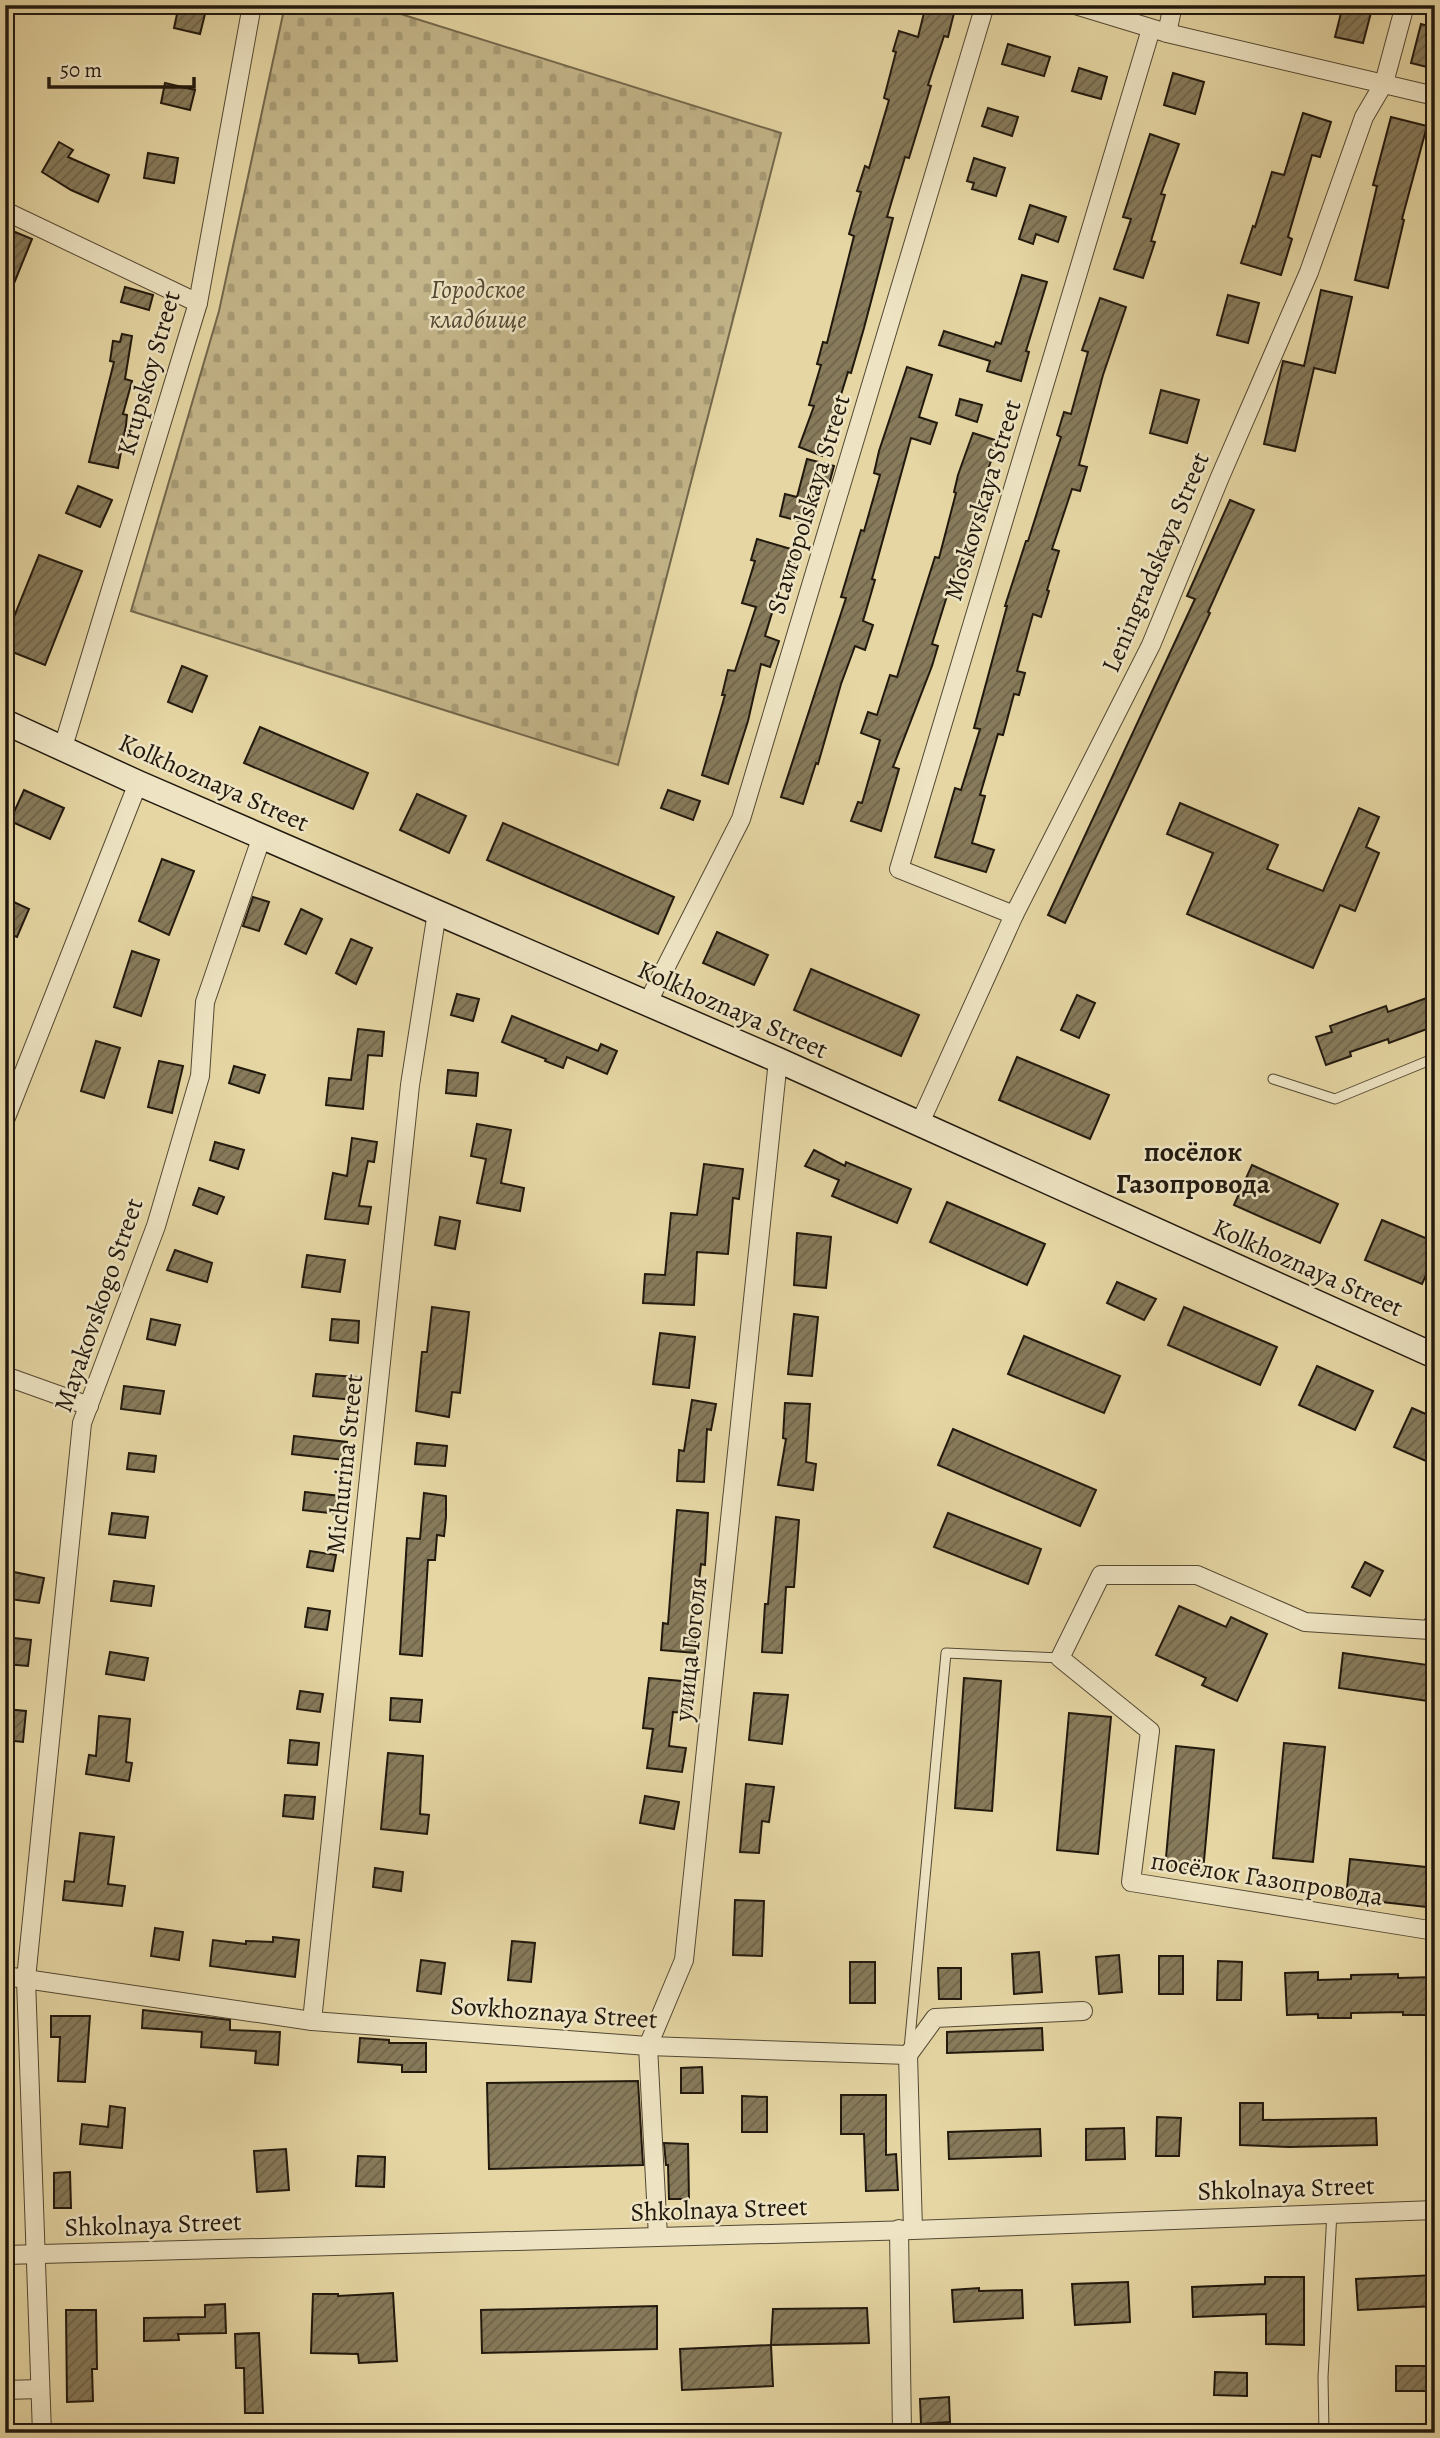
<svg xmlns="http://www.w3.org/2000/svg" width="1440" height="2438" font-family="Alegreya,serif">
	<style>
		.cemetery { fill: url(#cemetery-stones); stroke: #73684c; stroke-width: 2 }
		.building { fill: url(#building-hatch); stroke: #22190e; stroke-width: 2 }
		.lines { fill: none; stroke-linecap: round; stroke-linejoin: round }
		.lane-casing { stroke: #534833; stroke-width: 11 }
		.street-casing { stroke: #534833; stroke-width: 20 }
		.secondary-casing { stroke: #22190e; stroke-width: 27 }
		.lane { stroke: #eee4c3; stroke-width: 9 }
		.street { stroke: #eee4c3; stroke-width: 18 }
		.secondary { stroke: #eee4c3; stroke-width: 24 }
		.labels { text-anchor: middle; stroke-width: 5; stroke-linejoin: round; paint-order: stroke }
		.park-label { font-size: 26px; font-style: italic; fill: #534833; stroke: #eee4c3 }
		.street-label { font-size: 26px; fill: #22190e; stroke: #eee4c3 }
		.neighbourhood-label { font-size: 28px; font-weight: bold; fill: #22190e; stroke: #eee4c3 }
	</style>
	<defs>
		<pattern id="cemetery-stones" width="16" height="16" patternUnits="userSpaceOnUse" patternTransform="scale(1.75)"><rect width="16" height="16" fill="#c4b68a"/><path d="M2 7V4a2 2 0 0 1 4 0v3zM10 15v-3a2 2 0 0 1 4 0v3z" fill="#a89c76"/></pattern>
		<pattern id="building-hatch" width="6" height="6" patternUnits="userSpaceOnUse" patternTransform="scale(1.75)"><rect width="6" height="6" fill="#877b5b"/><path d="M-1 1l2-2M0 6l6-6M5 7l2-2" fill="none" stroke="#6e644a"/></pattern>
	</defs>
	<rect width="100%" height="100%" fill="#e5d6a3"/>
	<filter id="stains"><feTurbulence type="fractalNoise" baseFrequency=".00286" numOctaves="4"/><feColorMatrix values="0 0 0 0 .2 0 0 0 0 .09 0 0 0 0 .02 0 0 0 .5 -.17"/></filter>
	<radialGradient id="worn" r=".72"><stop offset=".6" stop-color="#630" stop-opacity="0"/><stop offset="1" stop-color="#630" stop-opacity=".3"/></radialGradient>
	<!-- cemetery -->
	<path class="cemetery" d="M285,5H372L781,133L618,765L131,611L219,311Z"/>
	<!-- building -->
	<g class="building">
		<path d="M179,5L206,10L200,34L174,28Z"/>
		<path d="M926,5H956L948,37L944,36L928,85L931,86L909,158L905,157L887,217L893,218L864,328L851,373L848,372L822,456L799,447L814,406L809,405L821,365L817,364L823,342L827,343L854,236L849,234L861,192L857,191L865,166L869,168L889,100L884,98L896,52L893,51L899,31L918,37Z"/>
		<path d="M1343,5H1373L1363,43L1335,37Z"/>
		<path d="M1421,24L1435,28V69L1411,63Z"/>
		<path d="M1008,44L1050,57L1044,76L1002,64Z"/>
		<path d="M1079,68L1107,77L1101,99L1072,91Z"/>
		<path d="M1173,73L1204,82L1195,114L1164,105Z"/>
		<path d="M165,83L195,90L190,110L161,103Z"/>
		<path d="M988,108L1018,117L1012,136L982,126Z"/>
		<path d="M1303,113L1331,122L1320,157L1312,155L1288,237L1292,239L1281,275L1241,263L1253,226L1255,227L1272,172L1284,175Z"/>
		<path d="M1391,117L1427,126L1402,219L1404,220L1388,288L1355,280L1377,186L1373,185Z"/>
		<path d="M1150,134L1179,144L1161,194L1165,195L1151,241L1155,242L1143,278L1114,269L1131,219L1123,217Z"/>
		<path d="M59,142L73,150L68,157L109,175L98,202L71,190L42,172Z"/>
		<path d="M148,153L178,158L174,183L144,178Z"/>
		<path d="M974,158L1005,168L996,196L972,189L974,183L967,181Z"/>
		<path d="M1030,205L1066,217L1058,242L1036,234L1033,244L1019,239Z"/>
		<path d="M15,232L32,239L6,303L5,254Z"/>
		<path d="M1022,275L1047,282L1026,351L1029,352L1021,381L987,371L990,361L939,345L944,331L994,347L996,342L1001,344Z"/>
		<path d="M125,287L153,295L149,310L121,302Z"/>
		<path d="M1321,290L1352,297L1335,373L1314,368L1295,451L1264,444L1283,361L1304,366Z"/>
		<path d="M1228,295L1259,303L1248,343L1217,335Z"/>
		<path d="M1100,298L1126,307L1103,375L1079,465L1087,467L1080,491L1072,489L1052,549L1059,551L1047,590L1049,591L1041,617L1033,614L1017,671L1025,673L1019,695L1014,694L1003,735L998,734L980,795L985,796L972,843L994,850L986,872L935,857L955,788L961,790L980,729L974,728L1007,606H1005L1026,541H1028L1061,437L1057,435L1064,412L1071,414L1088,352L1082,350Z"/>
		<path d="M122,334L132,336L125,379L132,381L123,414L127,415L126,425L118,468L89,462L114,362L110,361L113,341L120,342Z"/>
		<path d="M907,367L932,375L919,417L937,423L930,444L911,438L872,579L875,580L863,621L873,625L865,650L855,646L841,684L818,764L816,763L803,804L781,797L846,598L841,597L861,530L864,531L880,475L874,473L879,451Z"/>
		<path d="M1161,390L1199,400L1187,443L1150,433Z"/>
		<path d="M960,399L982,405L977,422L956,415Z"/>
		<path d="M973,433L998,441L984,481L981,499L979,498L968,543L951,583L932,644L938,646L932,666L893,767L899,769L881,831L851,821L858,802L862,803L880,740L861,733L868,712L877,715L890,675L897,677L935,557L939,558L956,493L954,492L958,475Z"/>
		<path d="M807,459L834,466L828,488L816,485L807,523L780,516L785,494L797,497Z"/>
		<path d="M78,486L112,500L100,527L66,513Z"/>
		<path d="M1230,500L1254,510L1208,612L1210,613L1065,923L1048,915L1195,599L1187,596Z"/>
		<path d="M757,539L801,552L795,572L785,570L765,636L779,641L770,667L761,664L748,721L728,784L702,775L725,695H722L728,670L735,671L756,607L742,603L755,561L751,560Z"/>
		<path d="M39,555L82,571L45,665L5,649V639Z"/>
		<path d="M182,666L207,676L192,712L168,702Z"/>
		<path d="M260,727L368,773L353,809L244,763Z"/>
		<path d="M24,790L64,808L50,839L10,821Z"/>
		<path d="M668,790L700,801L693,820L661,808Z"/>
		<path d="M417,794L466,816L449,853L400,830Z"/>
		<path d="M1180,803L1278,845L1267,869L1323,891L1359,808L1379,817L1366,847L1379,853L1355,911L1340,905L1313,968L1187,914L1213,853L1167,834Z"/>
		<path d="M503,823L674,897L658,934L487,860Z"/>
		<path d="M162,859L194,871L169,935L139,921Z"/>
		<path d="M253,897L269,902L259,931L243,926Z"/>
		<path d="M5,898L29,909L17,937L5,932Z"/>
		<path d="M301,909L322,919L306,954L285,944Z"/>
		<path d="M717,932L768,955L754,985L703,963Z"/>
		<path d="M351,939L372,948L356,984L336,973Z"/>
		<path d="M132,951L159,960L141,1016L114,1007Z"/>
		<path d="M811,969L919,1015L901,1056L794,1010Z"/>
		<path d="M457,994L479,999L473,1021L451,1015Z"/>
		<path d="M1077,995L1095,1003L1079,1038L1061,1030Z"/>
		<path d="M1435,995V1026L1389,1043L1388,1039L1350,1052L1351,1056L1326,1065L1316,1037L1332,1032L1330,1026L1386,1006L1388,1012Z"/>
		<path d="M512,1016L598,1051L601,1044L617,1051L607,1074L567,1057L563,1068L545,1061L546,1059L502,1042Z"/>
		<path d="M358,1029L384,1032L382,1056L368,1055L363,1109L326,1105L329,1078L351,1080Z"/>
		<path d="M96,1041L120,1048L104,1098L81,1091Z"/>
		<path d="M1017,1057L1109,1095L1090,1139L999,1100Z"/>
		<path d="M159,1061L183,1066L172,1113L148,1107Z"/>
		<path d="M234,1066L265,1075L259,1093L229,1083Z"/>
		<path d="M448,1070L478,1073L476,1096L446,1093Z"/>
		<path d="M477,1124L511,1130L501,1183L524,1188L520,1211L477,1203L486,1159L471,1156Z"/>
		<path d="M352,1138L377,1142L374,1162L368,1161L359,1206L371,1207L368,1224L325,1219L333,1173L347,1176Z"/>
		<path d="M215,1142L244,1150L238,1169L210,1160Z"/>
		<path d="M814,1150L845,1166L846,1162L911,1189L897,1223L832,1196L839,1180L805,1166Z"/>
		<path d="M704,1164L743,1169L739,1199L733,1198L728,1254L697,1252L694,1305L643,1303L645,1274L665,1275L671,1213L697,1215Z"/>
		<path d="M1252,1165L1338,1204L1320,1243L1234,1205Z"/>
		<path d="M199,1188L224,1197L217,1214L193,1205Z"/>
		<path d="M947,1202L1045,1244L1027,1285L930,1242Z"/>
		<path d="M440,1217L460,1221L455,1249L435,1245Z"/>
		<path d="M1382,1220L1435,1242V1255L1422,1284L1365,1260Z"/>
		<path d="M797,1233L831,1237L826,1288L794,1285Z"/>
		<path d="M175,1250L212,1263L207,1282L167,1270Z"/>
		<path d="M307,1255L345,1260L340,1292L302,1287Z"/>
		<path d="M1117,1282L1156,1299L1144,1320L1107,1303Z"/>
		<path d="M432,1307L469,1312L460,1393L452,1392L449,1417L416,1411L422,1352H427Z"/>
		<path d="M1184,1307L1277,1347L1260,1385L1168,1345Z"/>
		<path d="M794,1314L818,1317L812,1376L788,1374Z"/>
		<path d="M151,1319L180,1325L175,1345L147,1339Z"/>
		<path d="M332,1319L359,1321L358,1343L330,1340Z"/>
		<path d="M660,1333L695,1337L689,1388L653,1384Z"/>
		<path d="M1024,1336L1120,1376L1104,1413L1008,1374Z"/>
		<path d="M1317,1366L1373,1391L1355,1430L1299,1405Z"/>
		<path d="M316,1374L356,1377L354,1400L313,1396Z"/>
		<path d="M124,1386L164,1391L160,1414L121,1409Z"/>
		<path d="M692,1400L716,1404L711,1430L707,1429L704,1482L677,1481L679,1450L684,1451Z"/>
		<path d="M785,1403L810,1404L806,1462L816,1464L813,1490L778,1485L786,1439L783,1438Z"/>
		<path d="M1412,1408L1435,1418V1465L1394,1447Z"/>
		<path d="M953,1429L1096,1490L1080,1526L938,1465Z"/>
		<path d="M294,1436L347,1442L344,1460L292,1454Z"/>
		<path d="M417,1443L447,1446L445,1466L415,1464Z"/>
		<path d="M129,1453L156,1456L154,1472L127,1469Z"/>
		<path d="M305,1492L340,1496L338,1514L303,1510Z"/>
		<path d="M424,1493L446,1496V1517L444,1536L437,1535L435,1560H428L422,1656L400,1654L407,1538L420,1539Z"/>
		<path d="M677,1510L708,1513L705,1565L701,1564L694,1626H697L695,1653L661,1650L663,1623L668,1624Z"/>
		<path d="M112,1513L148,1517L145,1538L109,1534Z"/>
		<path d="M948,1513L1041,1549L1028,1584L934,1547Z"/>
		<path d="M776,1517L799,1520L794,1587H786L782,1653L762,1652L765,1604H768Z"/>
		<path d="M310,1551L336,1555L333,1571L307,1567Z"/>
		<path d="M1365,1562L1383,1571L1370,1596L1352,1587Z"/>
		<path d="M14,1572L44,1578L39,1603L9,1599Z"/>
		<path d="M114,1581L154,1586L151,1606L111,1601Z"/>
		<path d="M1179,1606L1226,1627L1231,1617L1267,1634L1237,1701L1202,1685L1206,1678L1156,1655Z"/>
		<path d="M308,1608L330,1611L327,1630L305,1627Z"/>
		<path d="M5,1637L31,1640L28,1666L5,1664Z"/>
		<path d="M110,1652L148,1658L144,1680L106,1674Z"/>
		<path d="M1343,1653L1435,1666V1702L1339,1688Z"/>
		<path d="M649,1678L692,1682L689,1713L673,1712L669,1746L686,1748L682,1772L647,1768L653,1729L643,1728Z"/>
		<path d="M964,1678L1001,1681L992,1811L955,1808Z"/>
		<path d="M300,1691L323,1694L320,1712L297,1709Z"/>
		<path d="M754,1693L788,1695L782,1744L749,1740Z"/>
		<path d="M391,1698L422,1700L420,1722L390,1720Z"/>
		<path d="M5,1709L26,1711L23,1742L5,1740Z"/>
		<path d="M1069,1713L1111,1717L1098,1854L1057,1850Z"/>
		<path d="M99,1716L130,1719L126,1762L132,1763L129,1781L86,1774L89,1755L96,1756Z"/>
		<path d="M290,1740L319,1743L317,1765L288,1763Z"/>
		<path d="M1284,1743L1325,1747L1313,1862L1273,1858Z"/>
		<path d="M1176,1746L1214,1750L1203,1872L1165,1869Z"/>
		<path d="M388,1753L423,1756L420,1814L429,1815L427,1834L381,1829Z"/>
		<path d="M746,1784L774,1787L769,1822L762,1821L759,1853L740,1852Z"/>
		<path d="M285,1795L315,1797L313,1819L283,1816Z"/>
		<path d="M645,1796L679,1802L674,1829L640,1823Z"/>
		<path d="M80,1833L114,1837L108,1884L125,1886L122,1906L63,1900L65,1881L74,1882Z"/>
		<path d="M1350,1859L1435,1868V1908L1346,1898Z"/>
		<path d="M375,1868L403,1872L401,1891L373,1887Z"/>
		<path d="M735,1900L764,1901L762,1956L733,1955Z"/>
		<path d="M155,1928L183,1932L179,1960L151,1956Z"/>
		<path d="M273,1937L299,1940L295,1977L210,1966L213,1940L246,1944V1941L273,1942Z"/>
		<path d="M512,1941L535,1943L531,1982L508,1980Z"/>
		<path d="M1039,1952L1042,1992L1014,1994L1012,1954Z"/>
		<path d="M1119,1955L1122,1992L1099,1994L1096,1957Z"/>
		<rect x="1159" y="1956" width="24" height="38"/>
		<path d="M421,1960L445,1963L441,1994L417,1991Z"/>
		<path d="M1218,1961L1242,1962L1241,2000H1217Z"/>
		<rect x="850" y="1962" width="25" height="41"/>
		<path d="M938,1968H961V1999H939Z"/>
		<path d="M1318,1972V1980L1351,1979V1975L1398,1974V1978L1435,1977V2015H1403V2012L1351,2013V2018H1318V2014L1287,2015L1285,1973Z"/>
		<path d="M143,2010L230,2020V2030L280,2032L278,2065L255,2063L256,2051L201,2047L202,2032L142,2028Z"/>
		<path d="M51,2016H90L85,2082L58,2081L60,2037H51Z"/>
		<path d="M1042,2028L1043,2050L947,2053V2032Z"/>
		<path d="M360,2038L389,2040V2043H426V2072H402V2065L358,2062Z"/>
		<path d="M702,2067L703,2093H681V2068Z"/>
		<path d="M638,2081L643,2165L489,2169L487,2083Z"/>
		<path d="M841,2095H886V2155L896,2154L898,2190L866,2191L864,2134H841Z"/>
		<path d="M742,2096L767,2097V2132H742Z"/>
		<path d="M1240,2103H1263V2120L1376,2118L1377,2145L1289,2147L1240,2145Z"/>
		<path d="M110,2106L125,2108L122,2148L80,2144L82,2124L108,2127Z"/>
		<path d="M1157,2117L1181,2118L1179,2156H1156Z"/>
		<path d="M1124,2128L1125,2159L1086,2160V2129Z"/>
		<path d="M1040,2129L1041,2156L949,2159L948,2132Z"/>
		<path d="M664,2143L688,2144L689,2199H669L668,2165H666Z"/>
		<path d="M286,2149L289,2190L257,2192L254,2151Z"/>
		<path d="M358,2156L385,2157L384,2187L356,2186Z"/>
		<path d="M70,2172L71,2208H54V2173Z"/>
		<path d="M1435,2275V2306L1358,2310L1356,2279Z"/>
		<path d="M1265,2277H1304V2345L1266,2344V2314L1193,2317L1192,2287L1265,2284Z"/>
		<path d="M1128,2282L1130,2322L1075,2325L1072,2284Z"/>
		<path d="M979,2288V2291L1022,2290L1023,2318L954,2322L952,2290Z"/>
		<path d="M393,2293L397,2361L359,2363L358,2354L311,2353L313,2294H338V2296Z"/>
		<path d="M225,2304L226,2333L178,2334L179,2340L144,2341V2318L205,2317V2305Z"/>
		<path d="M657,2306V2349L482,2353L481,2310Z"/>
		<path d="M867,2308L869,2343L771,2345L773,2309Z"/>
		<path d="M66,2310H96L97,2369H92L93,2401L67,2402Z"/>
		<path d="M259,2333L263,2413H245L244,2368H236L235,2334Z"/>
		<path d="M771,2345L773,2386L682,2390L680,2349Z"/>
		<rect x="1396" y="2366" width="30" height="25"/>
		<path d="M1215,2372L1247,2373V2396L1214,2395Z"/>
		<path d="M949,2397L950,2422L921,2424L920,2399Z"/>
	</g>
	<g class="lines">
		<defs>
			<g id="lane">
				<path d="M1273,1079L1335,1099L1435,1058"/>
				<path d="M909,2049L946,1653L1060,1658"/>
				<path d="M1324,2433L1323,2377L1332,2212"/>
			</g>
			<g id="street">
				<path d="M1075,5L1167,33L1435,96"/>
				<path d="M1167,33L1173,5"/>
				<path d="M5,211L198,303"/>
				<path d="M63,747L198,303L252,5"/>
				<path d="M1014,915L899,869L1151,29"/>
				<path d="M647,1004L741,819L985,5"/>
				<path d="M5,1120L138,783"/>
				<path d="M919,1125L1014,915L1151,645L1220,477L1309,272L1364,117L1384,83L1405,5"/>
				<path d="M5,1376L89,1406"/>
				<path d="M1435,1620L1430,1630L1305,1622L1197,1575H1101L1060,1658L1150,1731L1131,1882L1435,1931"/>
				<path d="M5,1976L312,2021L648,2046L908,2055L935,2018L1083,2011"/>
				<path d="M312,2021L410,1085L437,912"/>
				<path d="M908,2055L913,2230"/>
				<path d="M899,2229L902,2433"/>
				<path d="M658,2237L648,2046L684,1960L778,1060"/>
				<path d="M5,2255L913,2230L1435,2210"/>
				<path d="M5,2390L40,2389"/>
				<path d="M42,2433L26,1979L82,1423L156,1226L200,1076L205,1002L262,836"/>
			</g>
			<path id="secondary" d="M5,722L138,783L778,1060L1435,1356"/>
		</defs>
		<!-- lane casing -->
		<use href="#lane" class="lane-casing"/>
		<!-- street casing -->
		<use href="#street" class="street-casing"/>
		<!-- secondary casing -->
		<use href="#secondary" class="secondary-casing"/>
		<!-- lane -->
		<use href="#lane" class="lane"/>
		<!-- street -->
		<use href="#street" class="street"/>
		<!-- secondary -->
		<use href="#secondary" class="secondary"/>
	</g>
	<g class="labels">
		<!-- park labels -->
		<g class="park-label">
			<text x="478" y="298">Городское<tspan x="478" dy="30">кладбище</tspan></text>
		</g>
		<!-- street labels -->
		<g class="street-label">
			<text transform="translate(148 373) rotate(-74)" y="9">Krupskoy Street</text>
			<text transform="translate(982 500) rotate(-73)" y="9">Moskovskaya Street</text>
			<text transform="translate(808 504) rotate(-73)" y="9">Stavropolskaya Street</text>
			<text transform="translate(1155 562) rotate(-67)" y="9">Leningradskaya Street</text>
			<text transform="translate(214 782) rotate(24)" y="9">Kolkhoznaya Street</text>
			<text transform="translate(733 1009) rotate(24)" y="9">Kolkhoznaya Street</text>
			<text transform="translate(1308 1267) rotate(24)" y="9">Kolkhoznaya Street</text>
			<text transform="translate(98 1305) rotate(-71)" y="9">Mayakovskogo Street</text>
			<text transform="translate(344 1464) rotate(-84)" y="9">Michurina Street</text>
			<text transform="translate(690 1649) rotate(-84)" y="9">улица Гоголя</text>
			<text transform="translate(1267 1878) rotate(9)" y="9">посёлок Газопровода</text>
			<text transform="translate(554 2012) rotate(4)" y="9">Sovkhoznaya Street</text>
			<text transform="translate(1286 2188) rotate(-2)" y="9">Shkolnaya Street</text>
			<text transform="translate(719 2209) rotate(-2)" y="9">Shkolnaya Street</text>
			<text transform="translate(153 2224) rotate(-2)" y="9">Shkolnaya Street</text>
		</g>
		<!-- neighbourhood labels -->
		<g class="neighbourhood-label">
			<text x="1193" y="1161">посёлок<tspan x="1193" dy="32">Газопровода</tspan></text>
		</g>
	</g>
	<!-- margin -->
	<rect width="1440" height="2438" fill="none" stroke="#e5d6a3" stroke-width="28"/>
	<rect x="7" y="7" width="1426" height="2424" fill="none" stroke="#22190e" stroke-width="3.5"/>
	<rect x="14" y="14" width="1412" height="2410" fill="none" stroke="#22190e" stroke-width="2"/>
	<!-- scale -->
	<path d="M49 77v10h145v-10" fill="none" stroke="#22190e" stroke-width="3.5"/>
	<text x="60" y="77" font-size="21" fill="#22190e" stroke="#eee4c3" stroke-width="5" paint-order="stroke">50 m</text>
	<rect width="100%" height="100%" filter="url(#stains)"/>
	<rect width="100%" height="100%" fill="url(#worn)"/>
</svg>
